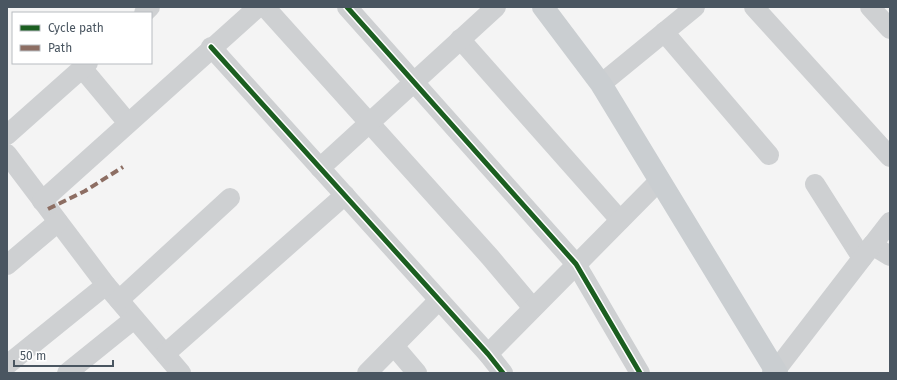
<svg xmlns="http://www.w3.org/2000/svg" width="897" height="380" font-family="'Fira Sans',sans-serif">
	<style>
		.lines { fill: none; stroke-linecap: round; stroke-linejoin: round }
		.minor { stroke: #ced0d2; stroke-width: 20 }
		.major { stroke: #caced1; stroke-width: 22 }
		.quiet { stroke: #8d6e63; stroke-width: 4; stroke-dasharray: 8 4; stroke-linecap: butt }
		.cycleway-casing { stroke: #fff; stroke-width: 8 }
		.cycleway { stroke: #1b5e20; stroke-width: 5 }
	</style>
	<rect width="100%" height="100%" fill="#f4f4f4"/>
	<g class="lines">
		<!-- minor -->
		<g class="minor">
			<path d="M265,7L490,257L533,308"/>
			<path d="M347,7L576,264L640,373"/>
			<path d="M754,7L890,157"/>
			<path d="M870,7L890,29"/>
			<path d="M144,13L150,7"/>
			<path d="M664,32L769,155"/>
			<path d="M460,39L620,220"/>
			<path d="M211,47L488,354L503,373"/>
			<path d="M82,68L128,123"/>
			<path d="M601,84L695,7"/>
			<path d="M7,135L88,63"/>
			<path d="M7,154L106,285L181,373"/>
			<path d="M320,168L496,7"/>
			<path d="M815,184L862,258"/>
			<path d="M42,201L258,7"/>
			<path d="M872,245L890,256"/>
			<path d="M7,265L58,222"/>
			<path d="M119,300L230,198"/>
			<path d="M394,346L417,373"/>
			<path d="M165,354L345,195"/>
			<path d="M488,354L660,180"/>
			<path d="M7,365L106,285"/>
			<path d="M67,373L134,319"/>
			<path d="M367,373L439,300"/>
			<path d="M772,373L776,370L890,222"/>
		</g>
		<!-- major -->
		<path class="major" d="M543,7L601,84L777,373"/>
		<!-- quiet -->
		<path class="quiet" d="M48,209L85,191L123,167"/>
		<defs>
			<g id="cycleway">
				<path d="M347,7L576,264L640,373"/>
				<path d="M211,47L488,354L503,373"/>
			</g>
		</defs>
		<!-- cycleway casing -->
		<use href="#cycleway" class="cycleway-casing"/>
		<!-- cycleway -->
		<use href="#cycleway" class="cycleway"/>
	</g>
	<!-- border -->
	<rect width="897" height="380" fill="none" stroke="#4a5661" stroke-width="16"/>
	<!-- legend -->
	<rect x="12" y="12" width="140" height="52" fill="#ffffff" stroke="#b7bbc0"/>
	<rect x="20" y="25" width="20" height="6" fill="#1b5e20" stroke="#b7bbc0"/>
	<text x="48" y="32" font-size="12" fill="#4a5661">Cycle path</text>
	<rect x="20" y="45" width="20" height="6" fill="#8d6e63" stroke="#b7bbc0"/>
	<text x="48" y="52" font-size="12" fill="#4a5661">Path</text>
	<!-- scale -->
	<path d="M14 360v6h99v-6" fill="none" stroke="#4a5661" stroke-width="2"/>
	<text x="20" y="360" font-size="12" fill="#4a5661" stroke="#ffffff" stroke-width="3" paint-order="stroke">50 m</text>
</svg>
